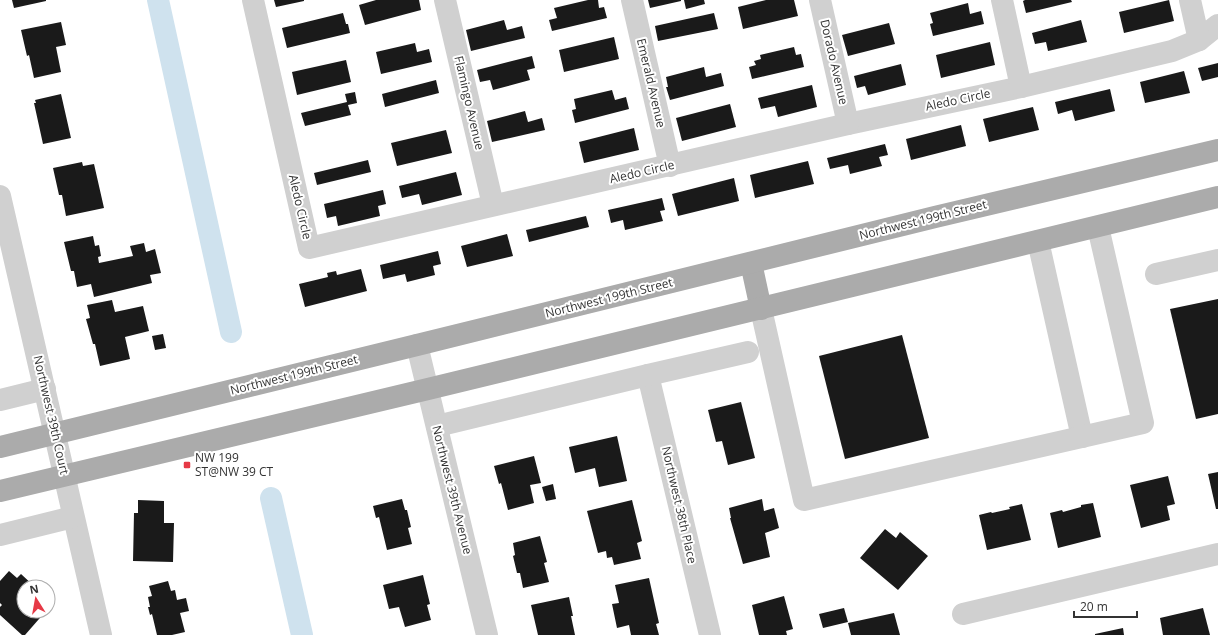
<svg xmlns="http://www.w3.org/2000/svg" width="1218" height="635" font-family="'Open Sans',sans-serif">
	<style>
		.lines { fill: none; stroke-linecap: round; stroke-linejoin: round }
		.canal { stroke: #cfe2ee; stroke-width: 22 }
		.building { fill: #1a1a1a }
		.minor { stroke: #d0d0d0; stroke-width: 22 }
		.major { stroke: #ababab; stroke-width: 22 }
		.poi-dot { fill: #e63946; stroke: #fff; stroke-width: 1.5 }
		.labels { text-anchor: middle; stroke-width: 4; stroke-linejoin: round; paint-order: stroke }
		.street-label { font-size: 12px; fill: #333; stroke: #fff }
		.poi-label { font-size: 12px; fill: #333; stroke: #fff; text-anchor: start }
	</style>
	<rect width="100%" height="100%" fill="#fff"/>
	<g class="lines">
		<!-- canal -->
		<g class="canal">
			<path d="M158,0L231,332"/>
			<path d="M271,498L302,635"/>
		</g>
	</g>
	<!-- building -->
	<g class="building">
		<path d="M12,0H46V1L14,8Z"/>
		<path d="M274,0H304V1L276,7Z"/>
		<path d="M376,0H419L421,10L365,25L359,5Z"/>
		<path d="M588,0H598L599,8L604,7L607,18L552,31L549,20L557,18L554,8Z"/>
		<path d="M648,0H681V1L650,8Z"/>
		<path d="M684,0H704L705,4L686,9Z"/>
		<path d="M766,0H794L798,16L743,29L738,7Z"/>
		<path d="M1025,0H1071L1072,2L1026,13L1023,1Z"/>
		<path d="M1169,0L1174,21L1124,33L1119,12Z"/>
		<path d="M968,3L970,14L981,11L984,24L933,36L930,24L933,23L930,13Z"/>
		<path d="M343,13L346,24H348L350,33L287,48L282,28Z"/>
		<path d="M714,13L718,29L658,41L655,26Z"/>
		<path d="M504,20L507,30L522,26L525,38L471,51L466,30Z"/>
		<path d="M1081,20L1087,42L1048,51L1046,42L1035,44L1032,33Z"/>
		<path d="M61,22L66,45L56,47L61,72L34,78L29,55L27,56L21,30Z"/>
		<path d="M889,23L895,44L848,56L842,35Z"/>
		<path d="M614,37L619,59L564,72L559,50Z"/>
		<path d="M990,42L995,65L941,78L936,55Z"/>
		<path d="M415,43L417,52L429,49L432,62L381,74L376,52Z"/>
		<path d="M794,47L796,55L801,54L804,67L752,79L749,67L756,65L754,61L761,59L760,55Z"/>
		<path d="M532,56L535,68L527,70L530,80L493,90L490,80L480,82L477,70Z"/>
		<path d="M346,60L351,82L297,95L292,72Z"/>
		<path d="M1218,63V77L1202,81L1198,68Z"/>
		<path d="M901,64L906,85L868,95L865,86L857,88L854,76Z"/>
		<path d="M704,67L706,77L721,73L724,86L670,100L666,87H668L666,77Z"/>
		<path d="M1184,71L1190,93L1145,103L1140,82Z"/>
		<path d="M436,80L439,93L385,107L382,94Z"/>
		<path d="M812,85L817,107L778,117L775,106L761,109L758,98Z"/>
		<path d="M1110,89L1115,111L1075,121L1072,110L1058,114L1055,102Z"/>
		<path d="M612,90L615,100L626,97L629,109L575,123L572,110L576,109L574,99Z"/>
		<path d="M355,92L357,103L348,105L351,115L305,126L301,113L347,102L345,94Z"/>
		<path d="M61,94L71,138L43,144L34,103H36L35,100Z"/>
		<path d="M730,104L736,127L682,141L676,118Z"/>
		<path d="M1033,107L1039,130L989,142L983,119Z"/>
		<path d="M525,111L528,122L542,118L545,130L492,142L487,121Z"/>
		<path d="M961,125L966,146L911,160L906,139Z"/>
		<path d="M634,128L639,150L584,163L579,142Z"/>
		<path d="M446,130L452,153L397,166L391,143Z"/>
		<path d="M885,144L888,155L879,157L882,166L850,174L848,165L830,169L827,158Z"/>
		<path d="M368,160L371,172L317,185L314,173Z"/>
		<path d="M808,161L814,184L755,198L750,175Z"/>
		<path d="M82,162L83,166L94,164L104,208L66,216L62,195H59L53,168Z"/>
		<path d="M456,172L462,195L422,205L419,194L402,198L399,186Z"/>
		<path d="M734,178L739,201L678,216L672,194Z"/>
		<path d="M383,190L386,204L378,206L380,216L338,226L336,216L327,218L324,204Z"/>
		<path d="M662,198L665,210L660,211L663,221L625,230L623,220L611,223L608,210Z"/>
		<path d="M586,216L589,227L529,242L526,230Z"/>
		<path d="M507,234L513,256L467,267L461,246Z"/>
		<path d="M93,236L95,246L99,245L101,256L98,257L99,263L133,256L130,246L144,243L146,252L155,249L161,273L150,275L152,283L94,297L91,284L77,287L74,271H71L64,242Z"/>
		<path d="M438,251L441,264L433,266L435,275L407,282L405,274L383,279L380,265Z"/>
		<path d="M361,269L367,291L305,307L299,284L328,277L327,273L336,271L337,275Z"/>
		<path d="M1218,299V414L1196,419L1170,309Z"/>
		<path d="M112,300L115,312L143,306L149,331L125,337L130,359L100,366L95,344H93L86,319L90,318L87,305Z"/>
		<path d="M163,334L166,348L155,350L152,336Z"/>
		<path d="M902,335L929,438L845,459L819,356Z"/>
		<path d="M741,402L755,458L728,465L722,441L716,442L708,410Z"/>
		<path d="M617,436L627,481L599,487L595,468L575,473L569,447Z"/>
		<path d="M534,456L541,483L530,485L534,503L508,510L501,483L499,484L494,466Z"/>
		<path d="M1218,472V509H1216L1208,474Z"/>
		<path d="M1168,476L1175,504L1167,506L1170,520L1141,528L1130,485Z"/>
		<path d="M553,484L556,499L546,501L542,487Z"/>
		<path d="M402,499L405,510H407L411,527L408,528L412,544L387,550L379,517L376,518L373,506Z"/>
		<path d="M762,499L764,511L774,508L779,528L765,533L770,557L743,564L730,518H731L729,508Z"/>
		<path d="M138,500L164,501V523H174L173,562L133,561L134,513H138Z"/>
		<path d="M632,500L642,541L637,543L641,559L614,565L612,557L607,558L606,551L598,553L587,511Z"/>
		<path d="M1093,503L1101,537L1058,548L1050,513L1062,510L1063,512L1081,507V505Z"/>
		<path d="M1022,504L1031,540L987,550L979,515L991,512L992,513L1010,509L1009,507Z"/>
		<path d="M885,529L896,538L900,532L928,556L898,590L860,558Z"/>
		<path d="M540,536L547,562L544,563L549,582L523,588L520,573H517L513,556L515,555L513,543Z"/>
		<path d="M9,571L17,578L21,574L35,587H24V611H46L25,635H22L0,615V607L2,605L0,603V581Z"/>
		<path d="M423,575L430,604L427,605L431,620L405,627L399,607L389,609L383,585Z"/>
		<path d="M649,578L659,623L656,624L659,635H631L629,625L617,628L612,604L619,603L615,585Z"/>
		<path d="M168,581L171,591L175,590L177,600L186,598L189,611L180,613L185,632L172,635H157L152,614L150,615L148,607H150L148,597L152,596L149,586Z"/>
		<path d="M784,596L793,629L786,631L787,635H759L752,605Z"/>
		<path d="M569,597L573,616H571L575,635H538L531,605Z"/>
		<path d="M844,608L848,622L823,628L819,614Z"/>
		<path d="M1203,608L1210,635H1163L1160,618Z"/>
		<path d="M894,613L900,635H851L848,623Z"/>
		<path d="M1123,628L1124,635H1095V634Z"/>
	</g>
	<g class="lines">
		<!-- minor -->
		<g class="minor">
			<path d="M253,0L309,248L848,124L1021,87L1172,51L1199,40L1218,25"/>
			<path d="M445,0L493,205"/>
			<path d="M632,0L670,166"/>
			<path d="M820,0L848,124"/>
			<path d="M1002,0L1021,87"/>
			<path d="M1190,0L1199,40"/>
			<path d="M0,196L101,635"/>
			<path d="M1038,241L1082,437"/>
			<path d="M1156,274L1218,260"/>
			<path d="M761,309L804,500L1143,423L1098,227"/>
			<path d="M417,345L487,635"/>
			<path d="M648,375L710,635"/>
			<path d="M0,400L45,389"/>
			<path d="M437,426L648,375L748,352"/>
			<path d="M0,535L73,517"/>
			<path d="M963,614L1218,554"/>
		</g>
		<!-- major -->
		<g class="major">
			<path d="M751,263L761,309"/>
			<path d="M0,447L417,345L935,217L1218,150"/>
			<path d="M0,491L428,389L1218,197"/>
		</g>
	</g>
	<!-- markers -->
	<rect class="poi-dot" x="183" y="461" width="8" height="8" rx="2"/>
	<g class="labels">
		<!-- street labels -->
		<g class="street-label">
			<text transform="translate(834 62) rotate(77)" y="4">Dorado Avenue</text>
			<text transform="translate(651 83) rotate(77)" y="4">Emerald Avenue</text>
			<text transform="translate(958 100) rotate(-12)" y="4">Aledo Circle</text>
			<text transform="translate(469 103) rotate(77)" y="4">Flamingo Avenue</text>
			<text transform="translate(642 172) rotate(-13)" y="4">Aledo Circle</text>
			<text transform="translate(300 207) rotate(77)" y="4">Aledo Circle</text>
			<text transform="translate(923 220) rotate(-14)" y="4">Northwest 199th Street</text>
			<text transform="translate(609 298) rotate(-14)" y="4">Northwest 199th Street</text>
			<text transform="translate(294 375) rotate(-14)" y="4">Northwest 199th Street</text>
			<text transform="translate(51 415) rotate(77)" y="4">Northwest 39th Court</text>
			<text transform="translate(452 490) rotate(76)" y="4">Northwest 39th Avenue</text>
			<text transform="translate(679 505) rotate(77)" y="4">Northwest 38th Place</text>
		</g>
		<!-- poi labels -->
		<g class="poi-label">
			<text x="195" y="462">NW 199<tspan x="195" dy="14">ST@NW 39 CT</tspan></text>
		</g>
	</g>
	<!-- north arrow -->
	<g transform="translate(36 599) rotate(349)"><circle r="19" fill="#ffffff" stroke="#adadad"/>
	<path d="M0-3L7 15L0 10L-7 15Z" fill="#e63946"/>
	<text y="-6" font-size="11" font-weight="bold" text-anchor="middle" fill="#333333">N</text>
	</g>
	<!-- scale -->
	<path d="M1074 611v6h63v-6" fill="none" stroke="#333333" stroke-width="2"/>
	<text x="1080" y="611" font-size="12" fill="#333333" stroke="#ffffff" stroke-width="3" paint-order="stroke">20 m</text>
</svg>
